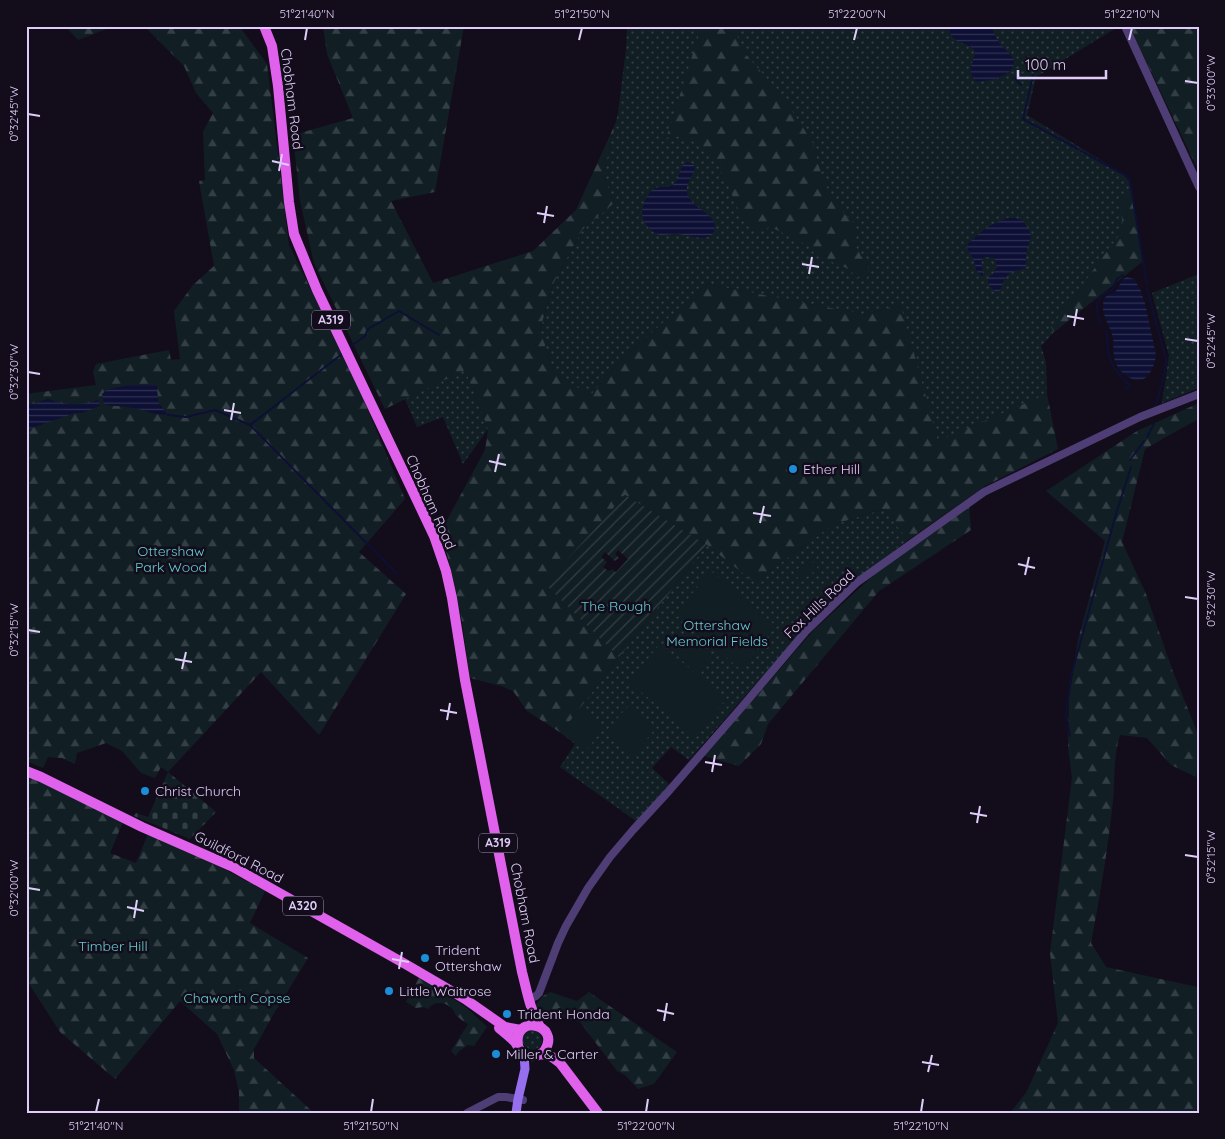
<svg xmlns="http://www.w3.org/2000/svg" width="1225" height="1139" font-family="Quicksand,sans-serif">
	<style>
		.grass { fill: url(#grass-dots) }
		.forest { fill: url(#forest-firs); fill-rule: evenodd }
		.cemetery { fill: url(#cemetery-stones) }
		.garden { fill: url(#garden-furrows); fill-rule: evenodd }
		.pitch { fill: #111f24 }
		.water { fill: url(#water-rules) }
		.lines { fill: none; stroke-linecap: round; stroke-linejoin: round }
		.stream { stroke: #0d1034; stroke-width: 2 }
		.tertiary { stroke: #4f3d75; stroke-width: 8 }
		.secondary { stroke: #966fee; stroke-width: 9 }
		.primary { stroke: #e061ec; stroke-width: 10 }
		.ticks { fill: none; stroke: #dfcdf9; stroke-width: 2 }
		.poi-dot { fill: #1a8fd8; stroke: #130d1b; stroke-width: 2 }
		.labels { text-anchor: middle; stroke-width: 5; stroke-linejoin: round; paint-order: stroke }
		.shield { fill: #130d1b; stroke: #a293b6; stroke-width: 1 }
		.shield-label { font-size: 12px; font-weight: bold; fill: #dfcdf9 }
		.street-label { font-size: 14px; fill: #dfcdf9; stroke: #130d1b }
		.poi-label { font-size: 14px; fill: #dfcdf9; stroke: #130d1b; text-anchor: start }
		.park-label { font-size: 14px; fill: #63cccf; stroke: #130d1b }
		.neatline { fill: none; stroke: #dfcdf9; stroke-width: 2 }
		.ticks-label { font-size: 12px; text-anchor: middle; fill: #dfcdf9 }
	</style>
	<defs>
		<pattern id="grass-dots" width="8" height="8" patternUnits="userSpaceOnUse" patternTransform="scale(1.25)"><rect width="8" height="8" fill="#111f24"/><path d="M2 2h.1M6 6h.1" fill="none" stroke="#333e45" stroke-width="1.8" stroke-linecap="round"/></pattern>
		<pattern id="forest-firs" width="22" height="20" patternUnits="userSpaceOnUse" patternTransform="scale(1.25)"><rect width="22" height="20" fill="#111f24"/><path d="M5 1l3.5 6h-7zM16 11l3.5 6h-7z" fill="#333e45"/></pattern>
		<pattern id="cemetery-stones" width="16" height="16" patternUnits="userSpaceOnUse" patternTransform="scale(1.25)"><rect width="16" height="16" fill="#111f24"/><path d="M2 7V4a2 2 0 0 1 4 0v3zM10 15v-3a2 2 0 0 1 4 0v3z" fill="#333e45"/></pattern>
		<pattern id="garden-furrows" width="10" height="10" patternUnits="userSpaceOnUse" patternTransform="scale(1.25)"><rect width="10" height="10" fill="#111f24"/><path d="M-1 1l2-2M0 10L10 0M9 11l2-2" fill="none" stroke="#333e45"/></pattern>
		<pattern id="water-rules" width="6" height="5" patternUnits="userSpaceOnUse" patternTransform="scale(1.25)"><rect width="6" height="5" fill="#0d1034"/><path d="M0 2.5h6" fill="none" stroke="#303252"/></pattern>
	</defs>
	<rect width="100%" height="100%" fill="#130d1b"/>
	<!-- grass -->
	<g class="grass">
		<path d="M627,26H1116V28L1036,77L1027,115L1125,175L1130,181L1143,261L1054,332L1041,346L1046,362L1047,394L938,442L900,306L862,314L707,284L620,361L590,396L554,372L540,331L553,284L582,230L614,203L603,175L618,113L626,49Z"/>
		<path d="M1199,274V388L1162,403L1169,356L1152,293Z"/>
		<path d="M465,369L488,429L463,464L443,417L417,427L405,399Z"/>
		<path d="M884,509L908,540L857,579L815,616L689,760L671,747L652,768L670,785L636,821L560,767L575,744L561,733L619,657L707,545L754,581L763,576L832,525Z"/>
		<circle cx="532" cy="1040" r="10"/>
	</g>
	<!-- forest -->
	<g class="forest">
		<path d="M65,26H114L78,40Z"/>
		<path d="M144,26H239L267,64L289,245L355,379L405,499L359,552L406,594L319,735L261,672L168,772L161,767L155,778L141,773L122,751L106,743L77,753L75,764L62,758L48,757L43,768L26,761V430L75,412L82,413L98,400L86,404H75L59,403L48,399L26,406V394L96,385L93,372L96,364L169,350L171,360L180,359L174,311L193,285L214,266L199,181L205,180L203,132L213,113L196,93L184,66ZM156,385L158,402L167,415C153,415 141,408 128,407C119,405 112,407 104,404Z"/>
		<path d="M323,26H464L435,192L391,201L433,283L533,251L576,210L616,122L603,175L614,203L582,230L553,284L540,330L554,372L590,396L620,361L707,284L862,314L901,306L938,441L1047,394L1058,449L985,486L908,540L883,509L832,525L763,576L754,582L707,545L625,495L546,584L619,657L561,733L527,711L513,691L501,686L470,678L462,622L453,578L441,531L485,450L488,429L465,370L385,409L314,263L300,201L293,135L353,118L327,54Z"/>
		<path d="M703,26H733L745,54L781,94L813,143L823,181L840,209L856,225L852,239L861,256L869,268L867,278H857L849,269L827,260L816,250L771,227L760,230L747,225L739,211L728,186L722,176V163L705,153L692,140L675,136L666,138L671,124L698,37Z"/>
		<path d="M1130,26H1199V172L1136,40Z"/>
		<path d="M1131,191L1143,261L1054,332L1051,327L1123,230L1120,200Z"/>
		<path d="M1199,403V419L1180,429L1145,449L1122,542L1146,594L1172,669L1199,737V759L1196,777L1171,765L1147,738L1120,735C1113,757 1115,779 1113,801C1108,848 1100,896 1091,943L1106,967L1197,987L1199,983V1103L1195,1113H1010L1026,1093L1058,1023L1050,953L1072,778L1068,746L1069,699L1078,640L1105,541L1046,491L1137,431Z"/>
		<path d="M969,506L971,530L879,591L768,724L761,744L739,766L704,756L814,630L876,573Z"/>
		<path d="M26,775L123,822L110,853L136,863L148,834L207,860L265,891L250,923L308,958L273,1015L254,1049V1058L314,1113H239V1092L234,1070L217,1034L180,1001L115,1079L60,1032L26,979Z"/>
		<path d="M420,976L468,1009L487,1027L474,1046L468,1045L458,1052L456,1056L451,1051L468,1024C465,1022 461,1020 458,1017C454,1014 456,1014 453,1010C446,1001 434,1001 428,1009L423,1007L416,1008L406,1002Z"/>
		<path d="M550,992L577,1001L589,992L677,1052L654,1084L638,1089L625,1075L617,1071L580,1022L547,1013H541L535,1006L543,996Z"/>
	</g>
	<!-- cemetery -->
	<path class="cemetery" d="M168,772L216,812L190,839L134,816L136,813L148,817Z"/>
	<!-- garden -->
	<path class="garden" d="M625,495L707,545L619,657L545,584ZM618,550L628,559L616,572L612,569L610,571L609,570L608,571L603,567L607,562L601,557L605,552L615,561L619,558L615,554Z"/>
	<!-- pitch -->
	<g class="pitch">
		<path d="M811,559L818,569L800,581L794,572Z"/>
		<path d="M711,571L776,626L740,669L675,614Z"/>
		<path d="M685,634L714,658L700,674L672,650Z"/>
		<path d="M660,644L726,699L695,736L629,682Z"/>
		<path d="M628,706L655,729L633,756L605,733Z"/>
		<path d="M581,707L604,727L586,751L561,733Z"/>
	</g>
	<!-- water -->
	<g class="water">
		<path d="M950,26L991,27C994,32 996,38 1000,44C1003,48 1012,55 1013,58C1020,75 986,83 975,81C966,70 974,63 975,51C967,40 948,45 950,26Z"/>
		<path d="M687,162L693,164L695,168C693,176 685,184 687,193C690,209 721,214 714,232C709,243 687,235 678,234C672,233 668,235 662,235C652,235 641,221 642,211C643,202 649,189 659,187C664,187 669,188 674,184C681,178 678,167 687,162Z"/>
		<path d="M1008,218H1016L1023,221L1030,232L1031,236L1026,254V267C1021,270 1018,270 1013,272C1005,274 1004,283 1000,290L998,292L995,291C990,288 987,282 989,277L993,274L997,267L995,258L985,257L982,259C980,265 984,270 983,276H981L976,270C976,262 971,255 967,248L968,243C973,240 976,236 981,232C988,226 999,221 1008,218Z"/>
		<path d="M1127,277L1134,279L1140,289L1145,303L1156,355C1154,370 1145,389 1127,376C1122,373 1117,367 1115,361C1112,352 1115,343 1112,334C1108,322 1099,311 1105,297L1116,291L1123,279Z"/>
		<path d="M130,385H157L158,402L168,415C154,414 141,409 128,407C119,405 112,407 104,404L102,394L108,389Z"/>
		<path d="M48,399C65,405 82,406 98,400L100,406L82,413H75L26,430V406Z"/>
	</g>
	<g class="lines">
		<!-- stream -->
		<g class="stream">
			<path d="M1033,75L1023,119L1078,149"/>
			<path d="M1015,78L1021,85"/>
			<path d="M1081,151L1125,175L1130,181L1147,285"/>
			<path d="M1147,289L1167,363L1156,405"/>
			<path d="M1101,325C1095,309 1093,296 1112,290L1117,279L1123,275"/>
			<path d="M1106,331C1108,338 1107,345 1108,352C1110,365 1120,376 1130,385L1125,390"/>
			<path d="M350,347L365,336L368,329L399,311L439,335"/>
			<path d="M168,415L186,417L215,410L250,425L397,574"/>
			<path d="M250,425L342,354"/>
			<path d="M1147,437L1154,424"/>
			<path d="M1130,460L1144,441"/>
			<path d="M1070,736L1066,714L1071,676L1116,514L1131,467"/>
		</g>
		<!-- tertiary -->
		<g class="tertiary">
			<path d="M1125,26L1199,187"/>
			<path d="M529,999L536,996L539,993L558,943L566,926L588,888L610,857L633,830L668,792L741,708L807,630L856,583L984,492L1140,417L1199,394"/>
			<path d="M467,1113L498,1097H506L523,1100"/>
		</g>
		<!-- secondary -->
		<path class="secondary" d="M516,1113L518,1099L525,1069L524,1054"/>
		<!-- primary -->
		<g class="primary">
			<path d="M264,26L272,46L278,86L289,202L294,234L317,290L434,536L446,571L452,598L465,680L522,972C527,991 530,1010 540,1027"/>
			<path d="M26,771L41,777L142,827L233,867L407,965L465,999L505,1027L521,1030"/>
			<path d="M499,1028C504,1032 509,1036 514,1041C517,1044 518,1048 521,1051C527,1058 539,1058 545,1050C561,1024 513,1013 518,1045"/>
			<path d="M541,1054L552,1057L560,1063L598,1113"/>
		</g>
	</g>
	<!-- ticks -->
	<path class="ticks" d="M305,40L307,28M579,40L582,28M854,40L857,28M1129,40L1132,28M1185,81L1198,83M28,114L40,116M272,161L289,165M279,171L282,154M537,213L554,216M544,223L547,206M802,264L819,267M809,274L812,257M1067,316L1084,319M1074,326L1077,309M1185,339L1198,341M28,372L40,374M224,410L241,413M231,420L234,403M489,461L506,465M495,472L499,454M753,513L771,516M760,523L764,506M1018,564L1035,568M1025,575L1029,557M1185,597L1198,599M28,630L40,632M175,659L192,662M182,669L186,652M440,710L457,713M447,720L450,703M705,762L722,765M712,772L715,755M970,813L987,816M977,823L980,806M1185,855L1198,857M28,888L40,890M127,907L144,911M134,918L137,900M392,959L409,962M399,969L402,952M657,1010L674,1014M664,1021L667,1003M922,1062L939,1065M928,1072L932,1055M96,1112L99,1099M371,1112L373,1099M646,1112L648,1099M921,1112L923,1099"/>
	<!-- markers -->
	<g class="poi-dot">
		<circle cx="793" cy="469" r="5"/>
		<circle cx="145" cy="791" r="5"/>
		<circle cx="425" cy="958" r="5"/>
		<circle cx="389" cy="991" r="5"/>
		<circle cx="507" cy="1014" r="5"/>
		<circle cx="496" cy="1054" r="5"/>
	</g>
	<g class="labels">
		<!-- shield labels -->
		<g class="shield">
			<rect x="312" y="310.5" width="38" height="19" rx="4"/>
			<rect x="479" y="833.5" width="38" height="19" rx="4"/>
			<rect x="283" y="896.5" width="40" height="19" rx="4"/>
		</g>
		<g class="shield-label">
			<text x="331" y="324">A319</text>
			<text x="498" y="847">A319</text>
			<text x="303" y="910">A320</text>
		</g>
		<!-- street labels -->
		<g class="street-label">
			<text transform="translate(292 99) rotate(83)" y="5">Chobham Road</text>
			<text transform="translate(431 502) rotate(66)" y="5">Chobham Road</text>
			<text transform="translate(819 604) rotate(-44)" y="5">Fox Hills Road</text>
			<text transform="translate(239 857) rotate(27)" y="5">Guildford Road</text>
			<text transform="translate(525 913) rotate(79)" y="5">Chobham Road</text>
		</g>
		<!-- poi labels -->
		<g class="poi-label">
			<text x="803" y="474">Ether Hill</text>
			<text x="155" y="796">Christ Church</text>
			<text x="435" y="955">Trident<tspan x="435" dy="16">Ottershaw</tspan></text>
			<text x="399" y="996">Little Waitrose</text>
			<text x="517" y="1019">Trident Honda</text>
			<text x="506" y="1059">Miller &amp; Carter</text>
		</g>
		<!-- park labels -->
		<g class="park-label">
			<text x="171" y="556">Ottershaw<tspan x="171" dy="16">Park Wood</tspan></text>
			<text x="616" y="611">The Rough</text>
			<text x="717" y="630">Ottershaw<tspan x="717" dy="16">Memorial Fields</tspan></text>
			<text x="113" y="951">Timber Hill</text>
			<text x="237" y="1003">Chaworth Copse</text>
		</g>
	</g>
	<!-- border -->
	<rect width="1225" height="1139" fill="none" stroke="#130d1b" stroke-width="55"/>
	<!-- scale -->
	<path d="M1018 70v8h88v-8" fill="none" stroke="#dfcdf9" stroke-width="2.5"/>
	<text x="1025" y="70" font-size="15" fill="#dfcdf9" stroke="#130d1b" stroke-width="4" paint-order="stroke">100 m</text>
	<rect x="28" y="28" width="1170" height="1084" class="neatline"/>
	<g class="ticks-label">
		<text x="307" y="18">51°21'40"N</text>
		<text x="582" y="18">51°21'50"N</text>
		<text x="857" y="18">51°22'00"N</text>
		<text x="1132" y="18">51°22'10"N</text>
		<text transform="translate(1211 83) rotate(-90)" y="4">0°33'00"W</text>
		<text transform="translate(14 114) rotate(-90)" y="4">0°32'45"W</text>
		<text transform="translate(1211 341) rotate(-90)" y="4">0°32'45"W</text>
		<text transform="translate(14 372) rotate(-90)" y="4">0°32'30"W</text>
		<text transform="translate(1211 599) rotate(-90)" y="4">0°32'30"W</text>
		<text transform="translate(14 630) rotate(-90)" y="4">0°32'15"W</text>
		<text transform="translate(1211 857) rotate(-90)" y="4">0°32'15"W</text>
		<text transform="translate(14 888) rotate(-90)" y="4">0°32'00"W</text>
		<text x="96" y="1130">51°21'40"N</text>
		<text x="371" y="1130">51°21'50"N</text>
		<text x="646" y="1130">51°22'00"N</text>
		<text x="921" y="1130">51°22'10"N</text>
	</g>
</svg>
